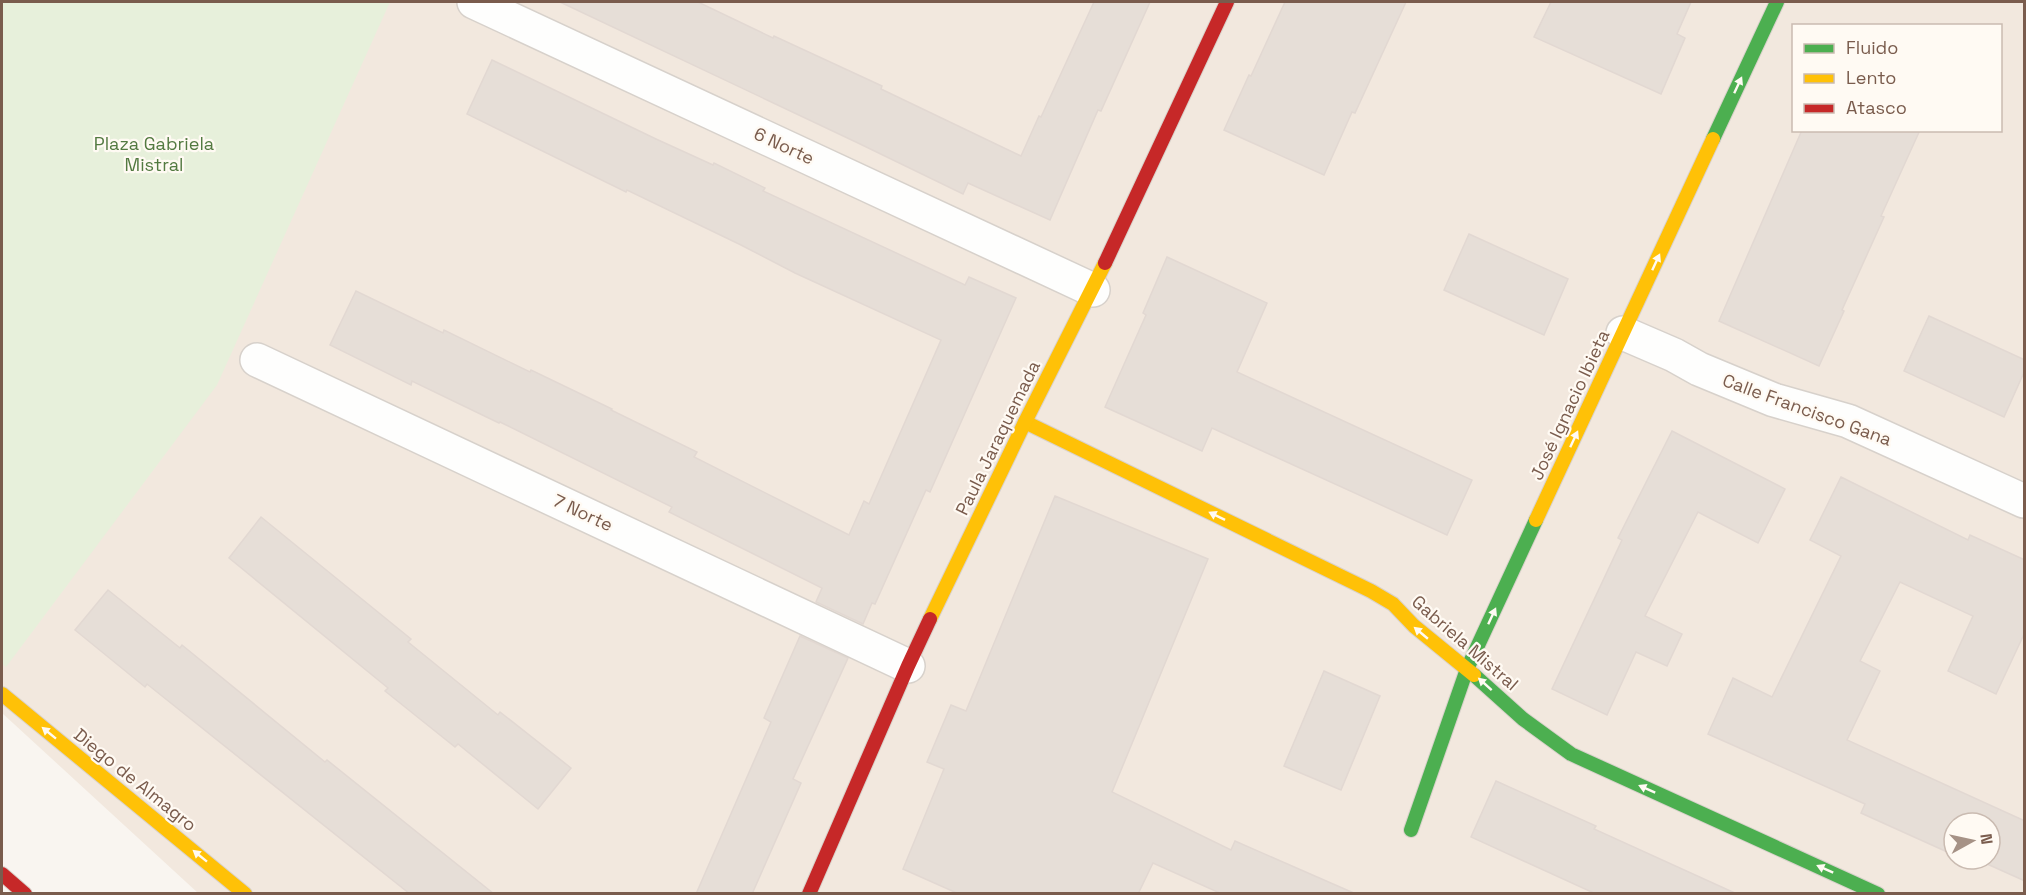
<svg xmlns="http://www.w3.org/2000/svg" width="2026" height="895" font-family="'Space Grotesk',sans-serif">
	<style>
		.residential { fill: #f2e8de; fill-rule: evenodd }
		.green { fill: #e7f0db }
		.building { fill: #e6ded7; stroke: #e2d8d2; stroke-width: 1.5 }
		.lines { fill: none; stroke-linecap: round; stroke-linejoin: round }
		.street-casing { stroke: #d7d1cb; stroke-width: 36 }
		.fast-casing { stroke: #d9d2cb; stroke-width: 16 }
		.slow-casing { stroke: #d9d2cb; stroke-width: 16 }
		.jam-casing { stroke: #d9d2cb; stroke-width: 16 }
		.street { stroke: #fefefd; stroke-width: 33 }
		.fast { stroke: #4caf50; stroke-width: 14 }
		.slow { stroke: #ffc107; stroke-width: 14 }
		.jam { stroke: #c62828; stroke-width: 14 }
		.oneway { fill: #fffaf3 }
		.labels { text-anchor: middle; stroke-width: 4.5; stroke-linejoin: round; paint-order: stroke }
		.park-label { font-size: 18px; fill: #537a41; stroke: #fffaf3 }
		.street-label { font-size: 18px; fill: #7a5c4d; stroke: #fffaf3 }
	</style>
	<rect width="100%" height="100%" fill="#f9f5f0"/>
	<!-- residential -->
	<path class="residential" d="M2,2H2024V893H198L2,713ZM1794,26H2000V130H1794ZM1954,823H1990V859H1954Z"/>
	<!-- green -->
	<path class="green" d="M2,2H390L217,385L6,667L2,664Z"/>
	<!-- building -->
	<g class="building">
		<path d="M560,2H698L773,38L774,36L882,86L881,89L1021,156L1039,116L1041,117L1094,2H1150L1101,111L1098,110L1050,220L968,183L963,194L858,143Z"/>
		<path d="M1285,2H1406L1355,113L1352,112L1324,175L1224,130L1249,75L1251,76Z"/>
		<path d="M1551,2H1691L1677,34L1685,38L1661,94L1534,37Z"/>
		<path d="M492,60L656,139L713,165L714,163L765,188L763,191L965,285L969,277L1016,298L930,492L926,490L875,604L872,603L863,624L816,602L822,588L669,512L672,507L500,422L499,423L412,381L411,385L330,345L356,291L443,333L444,330L530,372L531,370L612,409L611,410L697,452L694,457L849,535L864,501L869,504L941,340L795,273L741,245L627,190L626,192L467,114Z"/>
		<path d="M1802,130H1920L1881,216L1884,217L1842,310L1844,311L1819,366L1719,321Z"/>
		<path d="M1469,234L1568,279L1544,335L1444,290Z"/>
		<path d="M1167,257L1267,303L1237,372L1472,480L1447,535L1212,428L1202,451L1105,407L1146,315L1143,313Z"/>
		<path d="M1929,316L2025,360V370L2004,417L1904,371Z"/>
		<path d="M1672,431L1785,489L1758,543L1698,512L1645,616L1682,634L1667,666L1636,652L1607,715L1552,689L1622,540L1618,538Z"/>
		<path d="M1841,477L1968,540L1970,535L2025,560V632L1996,694L1948,671L1973,616L1900,582L1860,661L1880,671L1847,740L2025,821V881L1976,859H1990V823H1954V855L1861,813L1865,804L1708,734L1733,678L1772,697L1841,556L1810,540Z"/>
		<path d="M1055,496L1208,559L1112,792L1231,850L1235,841L1356,894H1222L1153,863L1138,894H959L903,869L944,769L927,762L951,705L966,711Z"/>
		<path d="M261,517L411,639L408,642L498,715L500,712L571,768L538,809L458,744L455,747L385,691L388,688L229,558Z"/>
		<path d="M108,590L180,648L182,645L325,762L327,760L494,894H410L147,684L145,687L75,630Z"/>
		<path d="M800,636L848,658L793,779L801,783L752,894H696L771,722L764,718Z"/>
		<path d="M1324,671L1380,696L1341,790L1284,766Z"/>
		<path d="M1496,781L1596,826L1594,829L1737,894H1596L1471,837Z"/>
	</g>
	<g class="lines">
		<defs>
			<g id="street">
				<path d="M474,2L1093,290"/>
				<path d="M1623,333L1674,355L1699,369L1774,400L1848,421L2024,501"/>
				<path d="M257,360L908,666"/>
			</g>
			<g id="fast">
				<path d="M1713,139L1777,2"/>
				<path d="M1474,675L1523,719L1571,754L1878,894"/>
				<path d="M1411,830L1467,669L1536,520"/>
			</g>
			<g id="slow">
				<path d="M1025,422L1371,591L1393,604L1414,626L1474,675"/>
				<path d="M1536,520L1713,139"/>
				<path d="M930,619L1025,422L1105,263"/>
				<path d="M2,694L245,894"/>
			</g>
			<g id="jam">
				<path d="M1105,263L1227,2"/>
				<path d="M2,874L25,894"/>
				<path d="M809,894L908,666L930,619"/>
			</g>
		</defs>
		<!-- street casing -->
		<use href="#street" class="street-casing"/>
		<!-- fast casing -->
		<use href="#fast" class="fast-casing"/>
		<!-- slow casing -->
		<use href="#slow" class="slow-casing"/>
		<!-- jam casing -->
		<use href="#jam" class="jam-casing"/>
		<!-- street -->
		<use href="#street" class="street"/>
		<!-- fast -->
		<use href="#fast" class="fast"/>
		<!-- slow -->
		<use href="#slow" class="slow"/>
		<!-- jam -->
		<use href="#jam" class="jam"/>
	</g>
	<!-- one-way arrows -->
	<defs><path id="oneway-solid" d="M-6-.8H1V-3.2L6.5 0L1 3.2V.8H-6Z" transform="scale(1.5)"/></defs>
	<g class="oneway">
		<use href="#oneway-solid" transform="translate(1738 85) rotate(-65)"/>
		<use href="#oneway-solid" transform="translate(1656 262) rotate(-65)"/>
		<use href="#oneway-solid" transform="translate(1574 439) rotate(-65)"/>
		<use href="#oneway-solid" transform="translate(1217 516) rotate(-154)"/>
		<use href="#oneway-solid" transform="translate(1492 616) rotate(-65)"/>
		<use href="#oneway-solid" transform="translate(1421 633) rotate(-140)"/>
		<use href="#oneway-solid" transform="translate(1485 684) rotate(-138)"/>
		<use href="#oneway-solid" transform="translate(49 733) rotate(-141)"/>
		<use href="#oneway-solid" transform="translate(1647 789) rotate(-156)"/>
		<use href="#oneway-solid" transform="translate(200 856) rotate(-141)"/>
		<use href="#oneway-solid" transform="translate(1825 869) rotate(-156)"/>
	</g>
	<g class="labels">
		<!-- park labels -->
		<g class="park-label">
			<text x="154" y="150">Plaza Gabriela<tspan x="154" dy="21">Mistral</tspan></text>
		</g>
		<!-- street labels -->
		<g class="street-label">
			<text transform="translate(784 146) rotate(25)" y="6">6 Norte</text>
			<text transform="translate(1570 405) rotate(-65)" y="6">José Ignacio Ibieta</text>
			<text transform="translate(1807 410) rotate(20)" y="6">Calle Francisco Gana</text>
			<text transform="translate(998 438) rotate(-64)" y="6">Paula Jaraquemada</text>
			<text transform="translate(583 513) rotate(25)" y="6">7 Norte</text>
			<text transform="translate(1465 643) rotate(41)" y="6">Gabriela Mistral</text>
			<text transform="translate(135 780) rotate(39)" y="6">Diego de Almagro</text>
		</g>
	</g>
	<!-- border -->
	<rect width="2026" height="895" fill="none" stroke="#7a5c4d" stroke-width="6"/>
	<!-- legend -->
	<rect x="1792" y="24" width="210" height="108" fill="#fffaf3" stroke="#cabbb1" stroke-width="1.5"/>
	<rect x="1804" y="44" width="30" height="9" fill="#4caf50" stroke="#cabbb1" stroke-width="1.5"/>
	<text x="1846" y="54" font-size="18" fill="#7a5c4d">Fluido</text>
	<rect x="1804" y="74" width="30" height="9" fill="#ffc107" stroke="#cabbb1" stroke-width="1.5"/>
	<text x="1846" y="84" font-size="18" fill="#7a5c4d">Lento</text>
	<rect x="1804" y="104" width="30" height="9" fill="#c62828" stroke="#cabbb1" stroke-width="1.5"/>
	<text x="1846" y="114" font-size="18" fill="#7a5c4d">Atasco</text>
	<!-- north arrow -->
	<g transform="translate(1972 841) rotate(82)"><circle r="28" fill="#fffaf3" stroke="#cabbb1" stroke-width="1.5"/>
	<path d="M0-4.5L10 22L0 15L-10 22Z" fill="#a69286"/>
	<text y="-9" font-size="16" font-weight="bold" text-anchor="middle" fill="#7a5c4d">N</text>
	</g>
</svg>
